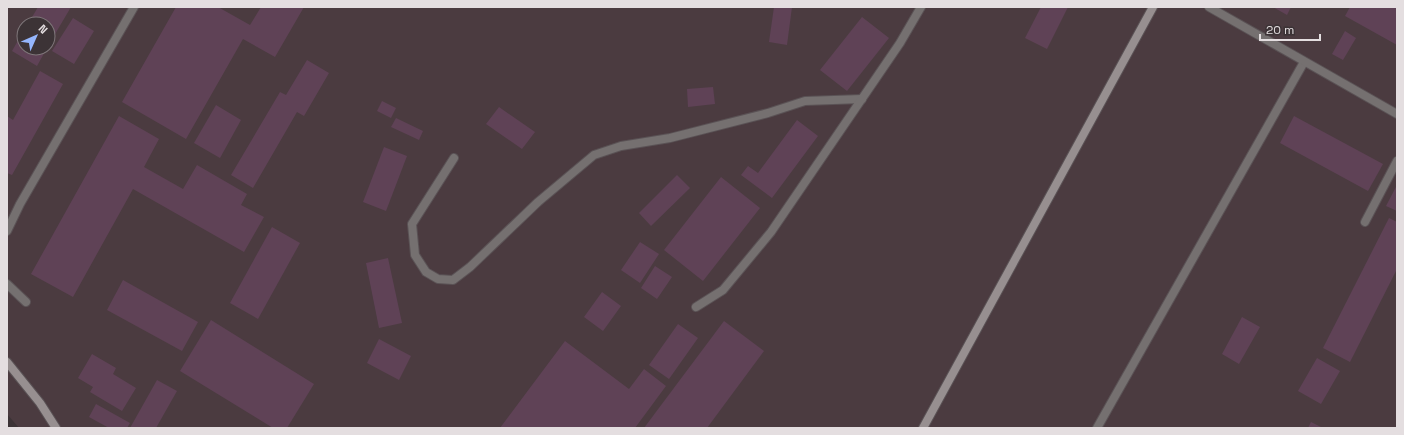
<svg xmlns="http://www.w3.org/2000/svg" width="1404" height="435" font-family="'Space Grotesk',sans-serif">
	<style>
		.built { fill: #4b3b40; fill-rule: evenodd }
		.building { fill: #5f4256 }
		.lines { fill: none; stroke-linecap: round; stroke-linejoin: round }
		.lane-casing { stroke: #5a5255; stroke-width: 10 }
		.street-casing { stroke: #5a5255; stroke-width: 10 }
		.secondary-casing { stroke: #5a5255; stroke-width: 10 }
		.lane { stroke: #757070; stroke-width: 8 }
		.street { stroke: #757070; stroke-width: 8 }
		.secondary { stroke: #978f90; stroke-width: 8 }
	</style>
	<rect width="100%" height="100%" fill="#3c3336"/>
	<!-- built -->
	<path class="built" d="M7,7H1397V428H19L7,414ZM24,24H48V48H24Z"/>
	<!-- building -->
	<g class="building">
		<path d="M38,7H71L48,46V24H28Z"/>
		<path d="M176,7H218L250,25L261,7H304L275,57L243,39L186,139L122,102Z"/>
		<path d="M774,7H792L787,45L769,42Z"/>
		<path d="M1041,7H1068L1047,49L1025,38Z"/>
		<path d="M1273,7H1291L1287,15Z"/>
		<path d="M1350,7H1397V45L1345,16Z"/>
		<path d="M862,17L889,38L847,91L820,70Z"/>
		<path d="M73,18L94,31L74,64L52,51Z"/>
		<path d="M24,30V48H47L37,66L12,51Z"/>
		<path d="M1345,31L1356,38L1343,60L1332,54Z"/>
		<path d="M307,60L329,73L304,116L297,112L253,188L231,175L280,92L286,95Z"/>
		<path d="M40,71L63,84L12,175L7,173V116L13,120Z"/>
		<path d="M713,87L715,104L688,107L687,89Z"/>
		<path d="M382,101L396,108L391,118L377,111Z"/>
		<path d="M216,105L241,120L220,158L194,143Z"/>
		<path d="M499,107L535,132L522,149L486,124Z"/>
		<path d="M119,116L159,139L144,167L183,189L197,165L247,194L241,205L264,217L244,252L133,189L73,297L31,274Z"/>
		<path d="M1294,116L1383,164L1368,191L1280,143Z"/>
		<path d="M396,118L423,131L419,140L391,127Z"/>
		<path d="M797,120L818,136L772,198L741,175L748,166L758,173Z"/>
		<path d="M384,147L407,156L386,211L363,202Z"/>
		<path d="M677,175L690,188L651,226L639,213Z"/>
		<path d="M721,177L760,208L703,281L664,250Z"/>
		<path d="M1397,185V211L1386,206Z"/>
		<path d="M1389,218L1397,222V269L1350,362L1323,348Z"/>
		<path d="M272,227L300,243L258,319L230,303Z"/>
		<path d="M640,242L659,254L640,283L621,270Z"/>
		<path d="M388,258L402,323L379,328L366,263Z"/>
		<path d="M655,266L672,277L657,299L641,288Z"/>
		<path d="M123,280L198,322L182,351L107,310Z"/>
		<path d="M602,292L621,306L603,331L584,317Z"/>
		<path d="M1242,317L1260,327L1239,364L1222,354Z"/>
		<path d="M211,320L314,384L287,428H273L180,371Z"/>
		<path d="M724,321L764,351L707,428H644Z"/>
		<path d="M678,324L698,338L669,379L649,365Z"/>
		<path d="M379,339L411,356L399,380L367,363Z"/>
		<path d="M565,341L629,389L644,369L666,386L635,428H500Z"/>
		<path d="M92,354L116,368L113,374L136,388L122,411L90,392L93,387L78,378Z"/>
		<path d="M1317,358L1340,371L1321,404L1298,391Z"/>
		<path d="M157,380L177,391L156,428H130Z"/>
		<path d="M96,404L130,423L127,428H109L89,417Z"/>
		<path d="M1311,422L1323,428H1308Z"/>
	</g>
	<g class="lines">
		<defs>
			<g id="lane">
				<path d="M454,158L412,224L415,255L426,272L438,279L453,280L470,267L538,202L594,155L621,146L670,138L768,113L805,101L862,99"/>
				<path d="M1365,222L1397,161"/>
				<path d="M696,307L723,290L771,232L900,43L921,7"/>
				<path d="M1097,428L1304,62"/>
			</g>
			<g id="street">
				<path d="M1209,7L1397,114"/>
				<path d="M7,231L20,204L134,7"/>
				<path d="M7,284L26,302"/>
			</g>
			<g id="secondary">
				<path d="M7,362L40,403L56,428"/>
				<path d="M923,428L1153,7"/>
			</g>
		</defs>
		<!-- lane casing -->
		<use href="#lane" class="lane-casing"/>
		<!-- street casing -->
		<use href="#street" class="street-casing"/>
		<!-- secondary casing -->
		<use href="#secondary" class="secondary-casing"/>
		<!-- lane -->
		<use href="#lane" class="lane"/>
		<!-- street -->
		<use href="#street" class="street"/>
		<!-- secondary -->
		<use href="#secondary" class="secondary"/>
	</g>
	<!-- border -->
	<rect width="1404" height="435" fill="none" stroke="#e4dee0" stroke-width="16"/>
	<!-- north arrow -->
	<g transform="translate(36 36) rotate(45)"><circle r="19" fill="#3c3336" stroke="#7f777a"/>
	<path d="M0-3L7 15L0 10L-7 15Z" fill="#95b6fd"/>
	<text y="-6" font-size="11" font-weight="bold" text-anchor="middle" fill="#e4dee0">N</text>
	</g>
	<!-- scale -->
	<path d="M1260 34v6h60v-6" fill="none" stroke="#e4dee0" stroke-width="2"/>
	<text x="1266" y="34" font-size="12" fill="#e4dee0" stroke="#3c3336" stroke-width="3" paint-order="stroke">20 m</text>
</svg>
